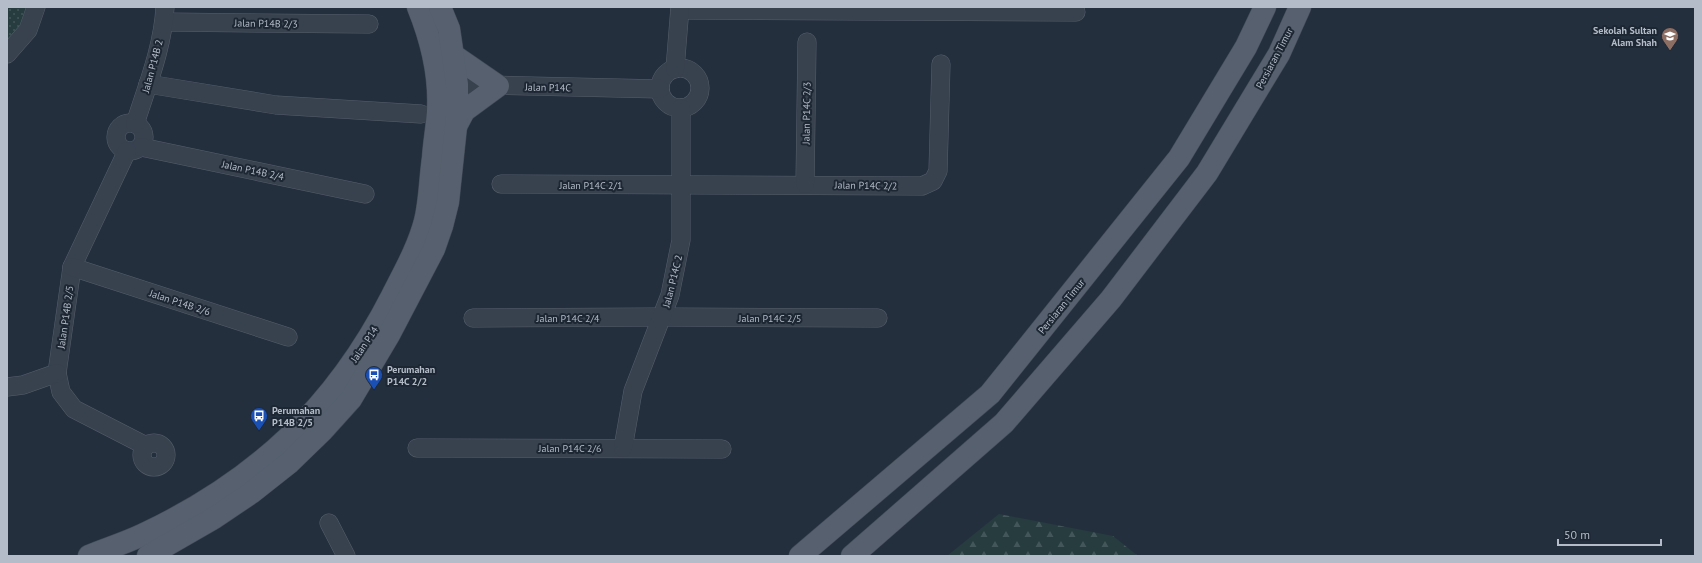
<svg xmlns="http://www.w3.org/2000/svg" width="1702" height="563" font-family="'PT Sans',sans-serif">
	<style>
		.grass { fill: url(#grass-dots) }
		.forest { fill: url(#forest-firs) }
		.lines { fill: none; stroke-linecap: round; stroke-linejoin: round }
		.minor-casing { stroke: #565f6c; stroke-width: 19 }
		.major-casing { stroke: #414a57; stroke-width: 23 }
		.minor { stroke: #38414e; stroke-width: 18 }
		.major { stroke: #56606e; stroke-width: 22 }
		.labels { text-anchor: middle; stroke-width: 4; stroke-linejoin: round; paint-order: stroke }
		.street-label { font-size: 10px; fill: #b4bcc9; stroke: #1d2633 }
		.poi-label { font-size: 10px; font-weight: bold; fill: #b4bcc9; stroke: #1d2633; text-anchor: start }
	</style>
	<defs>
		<pattern id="grass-dots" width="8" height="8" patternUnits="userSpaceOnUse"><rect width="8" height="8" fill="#263c3f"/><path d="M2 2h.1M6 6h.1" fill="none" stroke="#435659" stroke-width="1.8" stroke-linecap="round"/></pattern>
		<pattern id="forest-firs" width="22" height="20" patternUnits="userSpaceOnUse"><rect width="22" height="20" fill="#263c3f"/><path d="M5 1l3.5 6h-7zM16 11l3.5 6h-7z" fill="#435659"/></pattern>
	</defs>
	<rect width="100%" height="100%" fill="#242f3e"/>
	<!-- grass -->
	<path class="grass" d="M7,7H29L19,28L7,43Z"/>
	<!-- forest -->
	<path class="forest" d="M999,514L1113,536L1138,556H947Z"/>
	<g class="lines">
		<defs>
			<g id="minor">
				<path d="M680,10L1076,12"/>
				<path d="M164,22L369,24"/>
				<path d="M7,54L28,30L36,7"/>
				<circle cx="680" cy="88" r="20"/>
				<path d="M675,69L680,7"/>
				<path d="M148,84L276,105L421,114"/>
				<path d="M445,84L660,89"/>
				<circle cx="130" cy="137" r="14"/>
				<path d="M135,124C147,86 163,47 165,7"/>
				<path d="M141,147L365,194"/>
				<path d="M127,151L72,267L57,373L61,392L74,409L146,446"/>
				<path d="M501,184L922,186L933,181L938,171L941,64"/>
				<path d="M805,184L807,42"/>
				<path d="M72,267L288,337"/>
				<path d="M473,318L662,317L878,318"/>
				<path d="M7,387L23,385L57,373"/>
				<circle cx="154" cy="455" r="12"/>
				<path d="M417,448L722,449"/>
				<path d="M623,448L633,391L670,295L681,240V108"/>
				<path d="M329,523L346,556"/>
			</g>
			<g id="major">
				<path d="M453,55L498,86L464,111L455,128"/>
				<path d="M89,556C106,549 125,543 142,535C255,482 335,408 392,296C404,272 418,248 425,221C430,201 430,178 433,158C434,142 437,127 438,111C440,76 431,39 418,7"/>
				<path d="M148,556L214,518L251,493L289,463L323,430L351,399L389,335L434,249L442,226L448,202L457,117V84L449,29L440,7"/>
				<path d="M800,556L990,394L1179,158L1246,47L1265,7"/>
				<path d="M852,556L1004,423L1111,299L1207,173L1279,54L1300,7"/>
			</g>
		</defs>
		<!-- minor casing -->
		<use href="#minor" class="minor-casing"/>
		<!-- major casing -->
		<use href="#major" class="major-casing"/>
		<!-- minor -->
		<use href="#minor" class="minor"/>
		<!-- major -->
		<use href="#major" class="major"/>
	</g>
	<!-- icons -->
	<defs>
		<symbol id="school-pin" viewBox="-11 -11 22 30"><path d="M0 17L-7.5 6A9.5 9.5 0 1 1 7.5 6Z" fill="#8d6e63" stroke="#1d2633"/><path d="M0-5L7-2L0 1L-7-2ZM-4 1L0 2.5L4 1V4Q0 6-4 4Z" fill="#fff"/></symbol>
		<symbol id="bus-pin" viewBox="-11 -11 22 30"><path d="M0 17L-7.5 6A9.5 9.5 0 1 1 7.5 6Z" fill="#1a4fb4" stroke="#1d2633"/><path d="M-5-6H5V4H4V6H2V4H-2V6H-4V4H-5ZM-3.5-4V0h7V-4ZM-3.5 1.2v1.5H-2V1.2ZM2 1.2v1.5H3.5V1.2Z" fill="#fff"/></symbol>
	</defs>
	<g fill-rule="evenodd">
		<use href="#school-pin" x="1660" y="26" width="20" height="27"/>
		<use href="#bus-pin" x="364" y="365" width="20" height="27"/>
		<use href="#bus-pin" x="249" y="406" width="20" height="27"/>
	</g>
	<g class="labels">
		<!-- street labels -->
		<g class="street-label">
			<text transform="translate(266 23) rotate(1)" y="4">Jalan P14B 2/3</text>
			<text transform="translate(1274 58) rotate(-62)" y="4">Persiaran Timur</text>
			<text transform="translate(152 66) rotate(-75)" y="4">Jalan P14B 2</text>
			<text transform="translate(548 87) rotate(1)" y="4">Jalan P14C</text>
			<text transform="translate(806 113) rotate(-89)" y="4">Jalan P14C 2/3</text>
			<text transform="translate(253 170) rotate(12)" y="4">Jalan P14B 2/4</text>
			<text x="591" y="189">Jalan P14C 2/1</text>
			<text transform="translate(866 185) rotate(1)" y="4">Jalan P14C 2/2</text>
			<text transform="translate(672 281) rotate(-76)" y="4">Jalan P14C 2</text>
			<text transform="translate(180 302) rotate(18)" y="4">Jalan P14B 2/6</text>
			<text transform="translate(1061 306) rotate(-51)" y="4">Persiaran Timur</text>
			<text transform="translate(65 317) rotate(-82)" y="4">Jalan P14B 2/5</text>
			<text x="568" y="322">Jalan P14C 2/4</text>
			<text x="770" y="322">Jalan P14C 2/5</text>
			<text transform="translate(364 344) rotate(-56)" y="4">Jalan P14</text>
			<text x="570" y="452">Jalan P14C 2/6</text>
		</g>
		<!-- poi labels -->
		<g class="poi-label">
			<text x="1657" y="34" text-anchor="end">Sekolah Sultan<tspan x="1657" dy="12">Alam Shah</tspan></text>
			<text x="387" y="373">Perumahan<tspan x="387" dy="12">P14C 2/2</tspan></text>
			<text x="272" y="414">Perumahan<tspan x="272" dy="12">P14B 2/5</tspan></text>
		</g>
	</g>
	<!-- border -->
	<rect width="1702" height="563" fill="none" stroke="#b4bcc9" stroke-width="16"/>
	<!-- scale -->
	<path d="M1558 539v6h103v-6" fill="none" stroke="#b4bcc9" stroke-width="2"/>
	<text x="1564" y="539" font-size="12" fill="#b4bcc9" stroke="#1d2633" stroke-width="3" paint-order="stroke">50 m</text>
</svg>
